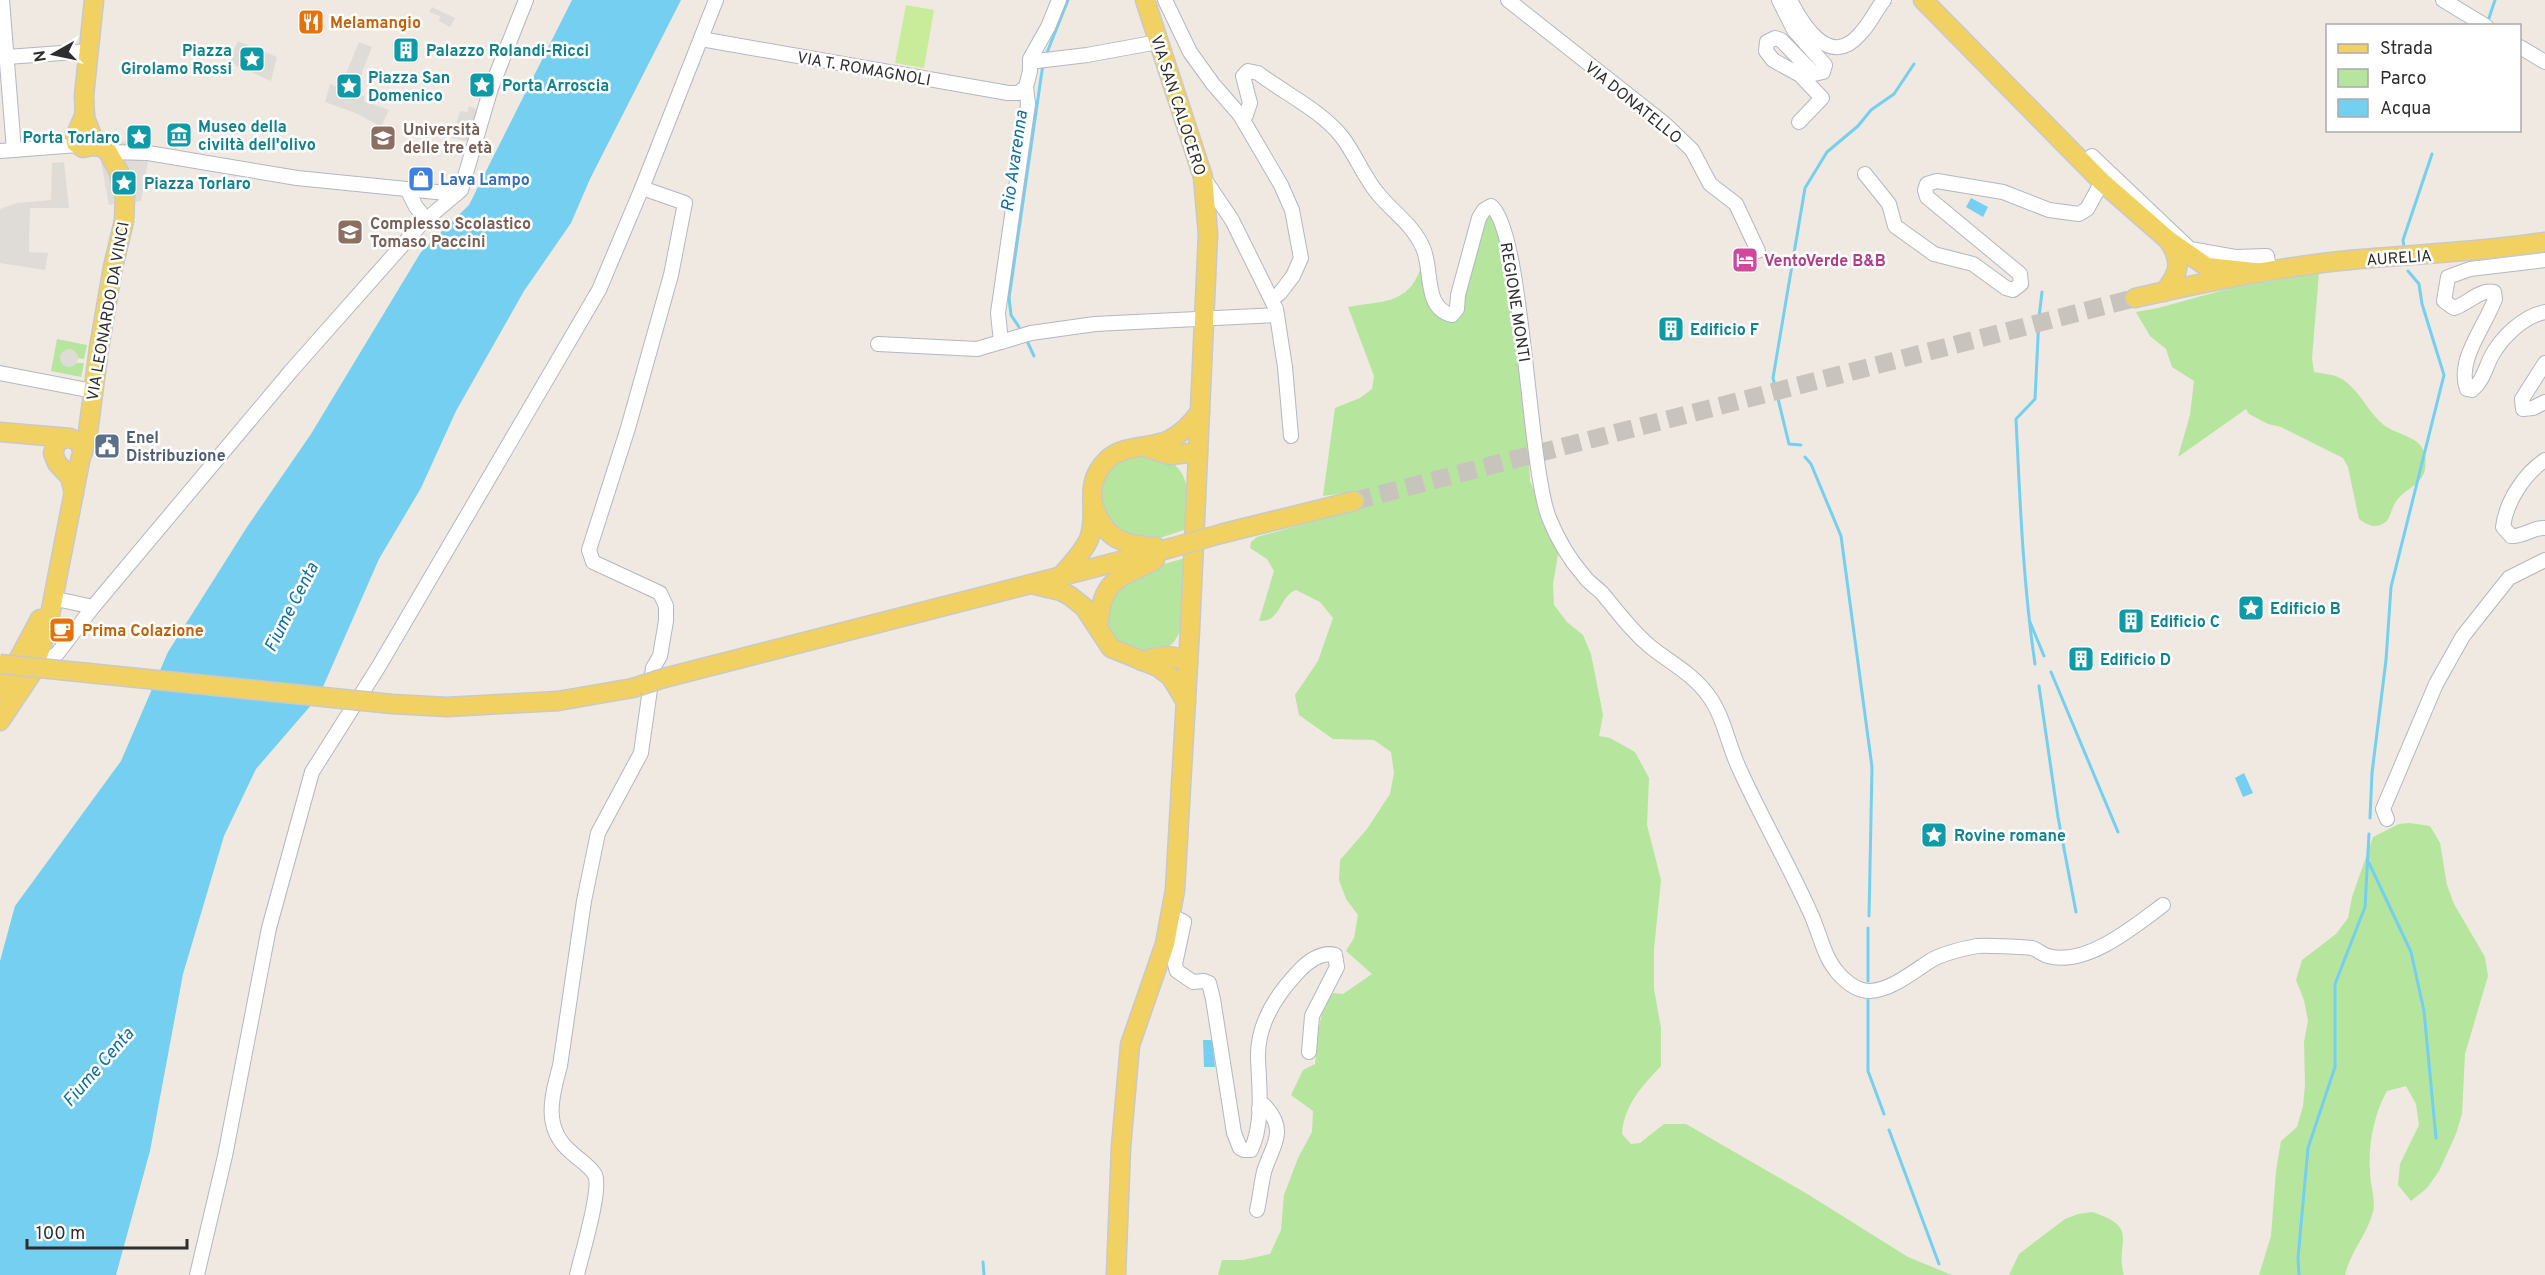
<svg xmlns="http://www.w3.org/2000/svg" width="2545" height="1275" font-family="Overpass,sans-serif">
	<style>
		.green { fill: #b6e59e }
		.pitch { fill: #c9ec9a }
		.plaza { fill: #dfdcd8 }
		.water { fill: #75cff0 }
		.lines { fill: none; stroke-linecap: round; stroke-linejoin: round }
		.stream { stroke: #75cff0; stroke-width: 3 }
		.major-tunnel { stroke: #c8c4bd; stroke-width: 18; stroke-dasharray: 18 9; stroke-linecap: butt }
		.minor-casing { stroke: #b4b7c1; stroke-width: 16 }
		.major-casing { stroke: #c9c9c9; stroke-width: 21 }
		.minor { stroke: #fff; stroke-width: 14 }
		.major { stroke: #f2d163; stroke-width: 18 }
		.major-bridge-casing { stroke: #c9c9c9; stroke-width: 21; stroke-linecap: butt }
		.major-bridge { stroke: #f2d163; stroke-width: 18 }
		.labels { text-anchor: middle; stroke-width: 5; stroke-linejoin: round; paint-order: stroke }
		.food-label { font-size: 16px; font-weight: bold; fill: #c56008; stroke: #fff; text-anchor: start }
		.culture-label { font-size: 16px; font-weight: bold; fill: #0d838f; stroke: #fff; text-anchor: start }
		.street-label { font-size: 16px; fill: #2e2e2e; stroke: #fff }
		.education-label { font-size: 16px; font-weight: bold; fill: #785e54; stroke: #fff; text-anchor: start }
		.shop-label { font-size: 16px; font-weight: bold; fill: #366cbe; stroke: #fff; text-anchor: start }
		.hotel-label { font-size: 16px; font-weight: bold; fill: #b23c85; stroke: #fff; text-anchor: start }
		.service-label { font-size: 16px; font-weight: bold; fill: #4e5e75; stroke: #fff; text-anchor: start }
		.water-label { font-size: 18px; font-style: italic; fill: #0d6fa3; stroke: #fff }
	</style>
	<rect width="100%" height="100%" fill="#efe9e1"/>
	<!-- green -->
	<g class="green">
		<path d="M1489,215L1496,218L1513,306L1526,404L1530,481L1559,549L1553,584L1554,605L1567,622L1583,635L1591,654L1603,715L1599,736L1610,738L1635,752L1649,778L1647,825L1661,880L1654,949V989L1661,1028V1066C1642,1086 1624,1105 1622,1134L1631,1144L1640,1143L1664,1124H1686L1809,1195L1908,1257L1952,1275H1218L1222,1260H1243L1270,1254L1281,1230L1284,1195L1298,1158L1312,1132L1313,1111L1291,1095L1303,1070L1315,1064C1319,1040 1316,1014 1333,993L1343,994L1372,974L1346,951L1354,938L1358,915L1346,899L1339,880L1340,860L1367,829L1390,794L1394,773L1391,752L1374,740L1333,739L1299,715L1295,695L1318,661L1333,618L1320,602L1296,590C1279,596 1281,623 1259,621L1274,571L1267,559L1250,548L1251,542L1257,537L1358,509L1356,496L1353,492L1323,496L1335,408L1360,398L1372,389L1374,376L1348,307C1380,301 1407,305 1420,270L1451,319L1481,225Z"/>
		<path d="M2319,273L2312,358L2314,372C2324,374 2336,374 2345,381C2361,393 2369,414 2385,426C2398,435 2422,437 2425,455C2430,486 2406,485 2395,503C2390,511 2391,522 2380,525C2373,528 2366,524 2359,519L2348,467L2343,458L2281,427L2268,424L2249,414L2246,409L2178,457L2190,415L2194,381L2172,367L2166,349L2150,336L2136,312L2158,308L2231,288Z"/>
		<path d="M57,339L87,345L84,359L77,358V356L76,363H84L81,377L51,371Z"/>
		<path d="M1137,452C1147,455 1162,456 1170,461C1193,476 1188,506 1187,529L1148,542L1130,540L1103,519C1099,481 1096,466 1137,452Z"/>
		<path d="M1185,558L1181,630L1174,642L1167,648L1144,655L1120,647L1105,626L1106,600L1144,570Z"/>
		<path d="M2410,823L2430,826L2440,843L2447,885L2454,904L2485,957L2488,976L2465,1054L2462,1114L2456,1134L2439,1171L2427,1188L2411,1201L2398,1185L2400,1164L2419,1125L2416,1104L2406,1086L2387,1091C2374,1114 2368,1145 2370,1171C2370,1184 2376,1200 2373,1212C2367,1235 2350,1252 2345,1275H2259L2271,1236L2276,1171L2281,1141L2297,1127L2303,1106L2305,1085L2304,1042L2308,1021L2304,1000L2296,980L2302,960L2336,934L2348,918L2352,897L2373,837L2399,824Z"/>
		<path d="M2092,1212C2142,1228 2114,1242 2124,1275H2009L2019,1254L2065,1219L2078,1214Z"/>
	</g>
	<!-- pitch -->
	<path class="pitch" d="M906,5L934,10L924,68L895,63Z"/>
	<!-- plaza -->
	<g class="plaza">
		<path d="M432,7L455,18L450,27L439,21L440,16L429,12Z"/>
		<path d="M238,41L277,57L271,81L228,62Z"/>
		<path d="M359,42L372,47L354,92L365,97L364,101L389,110L381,127L358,114L325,102L330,84L340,88Z"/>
		<path d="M469,106L478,110L471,142L452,138L460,111L467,112Z"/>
		<path d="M128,135L152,139L141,201L109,205L100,156L102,148L107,136L125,142Z"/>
		<path d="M64,162L69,208H30L29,252L48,253L45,270L0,263V209L17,203L51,200L52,163Z"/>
		<circle cx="69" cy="358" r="9"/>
	</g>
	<!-- water -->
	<g class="water">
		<path d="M572,0H681L590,179L571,223L524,291L456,411L421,488L379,559L319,696L256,769L224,836L183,974L150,1151L116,1275H0V961L15,906L121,761L168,652L247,527L311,434L421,252L469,205Z"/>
		<path d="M1971,198L1988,207L1983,217L1966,207Z"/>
		<path d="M2244,773L2253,793L2243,797L2235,778Z"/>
		<path d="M1203,1040H1212L1215,1067H1204Z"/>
	</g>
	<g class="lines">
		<!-- stream -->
		<g class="stream">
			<path d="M2489,18L2495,0"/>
			<path d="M1046,55L1068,0"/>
			<path d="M2404,247L2403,240L2432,154"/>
			<path d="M1019,327L1011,315L1009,298L1043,64"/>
			<path d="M1027,341L1034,356"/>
			<path d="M1801,445L1789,444L1773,378L1805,188L1827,152L1858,126L1871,110L1894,94L1914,64"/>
			<path d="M1805,457L1811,464L1841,536L1872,767L1869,916"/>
			<path d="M2030,622L2044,656"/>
			<path d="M2035,664C2023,583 2020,501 2016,419L2035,399L2039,317L2042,292"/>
			<path d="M2051,672L2118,832"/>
			<path d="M2039,686L2058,817L2076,912"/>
			<path d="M2370,818L2372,773L2386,660L2391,587L2444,375L2422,304L2419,284L2408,271"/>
			<path d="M2369,863L2411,952L2424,1011L2436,1138"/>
			<path d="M1868,981V928"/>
			<path d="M1868,1000V1071L1884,1114"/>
			<path d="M1889,1130L1939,1264"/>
			<path d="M983,1262L984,1275"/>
			<path d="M2299,1275L2298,1258L2308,1148L2335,1067V984L2365,907L2369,834"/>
		</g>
		<!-- major-tunnel -->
		<path class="major-tunnel" d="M1354,501L2135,298"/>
		<defs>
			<g id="minor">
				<path d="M2,0L14,150"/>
				<path d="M1165,0L1190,52L1213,84L1240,115L1281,185L1292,210L1301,258L1293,276L1280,293L1272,299"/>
				<path d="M1508,0L1665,124L1692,150L1710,184L1736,204L1758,251"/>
				<path d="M1779,0L1794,30L1825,65L1823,72L1814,74L1781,40L1775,38L1767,42L1766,51L1773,60L1800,75L1822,98L1799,122"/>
				<path d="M1790,0C1803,26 1830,69 1860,34C1870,24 1875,11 1884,0"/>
				<path d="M2443,0L2486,26"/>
				<path d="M701,39L1008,93H1018L1026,87"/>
				<path d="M2520,47L2545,62"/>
				<path d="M7,57L89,51"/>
				<path d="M1037,61L1087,55L1158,42"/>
				<path d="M1240,115H1246L1250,103L1243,76L1248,71L1258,73C1284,93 1322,111 1342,137C1356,155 1364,178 1379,195C1394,213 1414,226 1423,248C1433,270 1423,308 1452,315L1457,309L1458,295L1479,218L1484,210L1491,206C1523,229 1528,465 1549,518C1557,538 1570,560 1584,576C1589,583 1596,587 1602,593C1618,612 1632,632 1652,648C1671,663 1693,674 1708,695C1724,716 1728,745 1739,768C1761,817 1788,863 1810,912C1820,933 1823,956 1838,973C1846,982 1857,991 1870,991C1891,990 1913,972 1930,961C1943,953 1961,949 1977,946C1983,945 2026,947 2032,948C2038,950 2043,955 2048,956C2086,967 2135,926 2163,905"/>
				<path d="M0,151L78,145"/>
				<path d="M108,152L148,153L297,178L456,194"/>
				<path d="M2084,163L2092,156L2190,249L2235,257L2267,256L2269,270"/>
				<path d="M1865,174L1889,204L1895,226L1934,254L1973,264L2006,288L2013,290L2021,284L2020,274L1927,197L1925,190L1927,184L1937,181L2003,192L2049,210L2079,214L2087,209L2102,182"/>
				<path d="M1203,177L1232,220L1276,309L1285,367L1291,436"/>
				<path d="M407,189L416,207L426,219"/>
				<path d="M2545,260L2470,269L2448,277L2444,301L2454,308C2468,304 2479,289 2494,292L2495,299C2486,325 2456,360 2467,389L2472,390C2483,381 2485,369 2491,357C2501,338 2523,316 2545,312"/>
				<path d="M1001,342L998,313L1028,104L1026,87L1030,71V59L1048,27L1059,0"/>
				<path d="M878,344L977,349L1031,333L1095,324L1277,315"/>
				<path d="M2545,363L2522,399L2523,409L2533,408L2545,402"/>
				<path d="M0,373L93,391"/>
				<path d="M2545,460C2524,474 2506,502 2503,527L2511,536C2524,537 2533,527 2545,528"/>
				<path d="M52,598L93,607"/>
				<path d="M34,671L57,654L93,607L291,371L422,223L461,190L491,88L526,0"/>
				<path d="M2387,819L2383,809L2436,684L2463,636L2509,578L2545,560"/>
				<path d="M1172,916L1184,922L1175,964L1177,971L1193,982L1204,981L1209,983L1213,999L1234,1133L1240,1148L1244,1150H1251C1264,1122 1259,1087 1258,1058C1257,1025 1277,994 1299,971C1307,962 1322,951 1335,955L1337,967L1312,1016L1309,1052"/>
				<path d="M1257,1210C1260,1198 1261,1184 1264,1172C1271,1147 1289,1132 1265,1106L1259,1109"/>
				<path d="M197,1275L225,1156L269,928L312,772L379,666L599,290L642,188L716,0"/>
				<path d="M577,1275C581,1257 602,1189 595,1175C590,1166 578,1159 571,1152C543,1129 551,1097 560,1066L584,901L598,833L641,753L653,668L660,656L666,621V606L660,593L593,562L589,550L628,428L671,275L685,203L642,188"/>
			</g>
			<g id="major">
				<path d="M1923,0L2102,182L2167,239L2207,267L2254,272"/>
				<path d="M85,114L75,137L76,143L83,148L93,146L103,147"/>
				<path d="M2164,292C2178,275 2183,263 2170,243"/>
				<path d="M2135,298C2206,282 2277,267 2350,260C2415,254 2480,252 2545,242"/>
				<path d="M0,432L70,438L79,442L83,452"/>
				<path d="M65,438L57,442L53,453L57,463L70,477L74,493"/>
				<path d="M1144,447L1170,455L1198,452"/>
				<path d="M1093,504C1104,539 1122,545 1156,547"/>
				<path d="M1224,533L1354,501"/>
				<path d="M1061,576C1071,564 1083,553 1089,539C1100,511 1081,485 1107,460C1124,444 1150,449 1169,440C1181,434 1192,423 1200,412"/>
				<path d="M1035,585L1061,591L1070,596L1084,607L1111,648L1158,667L1171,677L1186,702"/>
				<path d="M1098,627C1102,579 1116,580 1155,560"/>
				<path d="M1142,661C1159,656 1173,652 1188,664"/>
				<path d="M664,678L1171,548"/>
				<path d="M0,694L40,619"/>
				<path d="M558,701L633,688"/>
				<path d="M0,721L32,673L47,630L80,461L88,432L99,348L113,267L124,221L125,197L119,172L108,152L93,138L85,118L84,96L94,0"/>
				<path d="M1116,1275L1121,1147L1130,1045L1165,944L1175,890L1190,630L1208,234L1203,177L1145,0"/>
			</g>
		</defs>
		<!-- minor casing -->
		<use href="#minor" class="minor-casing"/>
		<!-- major casing -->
		<use href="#major" class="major-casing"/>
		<!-- minor -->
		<use href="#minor" class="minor"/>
		<!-- major -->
		<use href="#major" class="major"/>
		<defs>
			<g id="major-bridge">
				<path d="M1171,548L1224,533"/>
				<path d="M0,664L392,704L447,707L558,701"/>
				<path d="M633,688L664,678"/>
			</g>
		</defs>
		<!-- major-bridge casing -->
		<use href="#major-bridge" class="major-bridge-casing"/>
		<!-- major-bridge -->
		<use href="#major-bridge" class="major-bridge"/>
	</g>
	<!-- icons -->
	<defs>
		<symbol id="restaurant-square" viewBox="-11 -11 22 22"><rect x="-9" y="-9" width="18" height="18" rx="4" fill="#e8710a" stroke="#fff"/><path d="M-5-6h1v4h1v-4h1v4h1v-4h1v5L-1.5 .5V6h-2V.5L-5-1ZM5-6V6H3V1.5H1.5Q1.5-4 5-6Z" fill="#fff"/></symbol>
		<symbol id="building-square" viewBox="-11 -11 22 22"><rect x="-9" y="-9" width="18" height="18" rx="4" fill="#0f9aa8" stroke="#fff"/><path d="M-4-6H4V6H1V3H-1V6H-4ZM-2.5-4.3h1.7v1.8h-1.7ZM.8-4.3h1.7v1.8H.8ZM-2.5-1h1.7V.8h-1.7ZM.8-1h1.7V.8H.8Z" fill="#fff"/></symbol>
		<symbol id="sight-square" viewBox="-11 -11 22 22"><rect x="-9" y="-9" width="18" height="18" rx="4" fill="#0f9aa8" stroke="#fff"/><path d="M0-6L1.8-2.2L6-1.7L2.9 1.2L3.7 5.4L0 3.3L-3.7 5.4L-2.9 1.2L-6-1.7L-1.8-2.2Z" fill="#fff"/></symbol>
		<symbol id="museum-square" viewBox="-11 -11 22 22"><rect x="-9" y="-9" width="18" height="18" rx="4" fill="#0f9aa8" stroke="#fff"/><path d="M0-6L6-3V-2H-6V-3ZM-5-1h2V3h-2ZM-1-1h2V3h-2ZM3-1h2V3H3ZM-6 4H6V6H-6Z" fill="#fff"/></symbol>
		<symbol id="university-square" viewBox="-11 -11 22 22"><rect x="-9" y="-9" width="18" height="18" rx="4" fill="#8d6e63" stroke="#fff"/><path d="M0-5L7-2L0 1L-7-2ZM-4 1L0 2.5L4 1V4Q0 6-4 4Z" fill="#fff"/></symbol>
		<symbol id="shop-square" viewBox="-11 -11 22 22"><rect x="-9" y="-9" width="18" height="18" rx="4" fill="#3f7fe0" stroke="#fff"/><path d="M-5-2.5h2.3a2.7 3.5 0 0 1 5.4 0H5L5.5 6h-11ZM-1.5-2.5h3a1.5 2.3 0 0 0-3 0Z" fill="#fff"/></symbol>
		<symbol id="school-square" viewBox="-11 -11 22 22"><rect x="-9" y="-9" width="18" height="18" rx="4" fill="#8d6e63" stroke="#fff"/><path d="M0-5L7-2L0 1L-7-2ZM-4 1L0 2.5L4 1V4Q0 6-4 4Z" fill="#fff"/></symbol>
		<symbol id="hotel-square" viewBox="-11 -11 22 22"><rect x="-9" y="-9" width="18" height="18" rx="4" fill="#d1479c" stroke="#fff"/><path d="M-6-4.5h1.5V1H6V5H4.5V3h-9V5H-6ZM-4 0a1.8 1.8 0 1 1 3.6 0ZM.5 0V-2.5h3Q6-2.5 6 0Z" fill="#fff"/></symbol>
		<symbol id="civic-square" viewBox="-11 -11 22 22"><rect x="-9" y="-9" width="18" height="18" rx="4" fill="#5c6f8a" stroke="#fff"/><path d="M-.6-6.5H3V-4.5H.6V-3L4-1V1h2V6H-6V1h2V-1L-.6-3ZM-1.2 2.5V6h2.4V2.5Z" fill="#fff"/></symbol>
		<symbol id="cafe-square" viewBox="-11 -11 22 22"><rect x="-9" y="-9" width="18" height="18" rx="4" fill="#e8710a" stroke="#fff"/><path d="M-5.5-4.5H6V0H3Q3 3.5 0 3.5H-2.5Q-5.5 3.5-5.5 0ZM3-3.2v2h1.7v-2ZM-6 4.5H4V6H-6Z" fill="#fff"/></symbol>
	</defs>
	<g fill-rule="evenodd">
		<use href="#restaurant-square" x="296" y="7" width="30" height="30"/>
		<use href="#building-square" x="391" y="35" width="30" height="30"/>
		<use href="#sight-square" x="237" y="44" width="30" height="30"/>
		<use href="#sight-square" x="467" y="70" width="30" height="30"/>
		<use href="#sight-square" x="334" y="71" width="30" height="30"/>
		<use href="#museum-square" x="164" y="120" width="30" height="30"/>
		<use href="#sight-square" x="124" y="122" width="30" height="30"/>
		<use href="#university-square" x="368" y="123" width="30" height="30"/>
		<use href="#shop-square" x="406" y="164" width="30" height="30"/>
		<use href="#sight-square" x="109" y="168" width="30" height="30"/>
		<use href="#school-square" x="335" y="217" width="30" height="30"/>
		<use href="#hotel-square" x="1730" y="245" width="30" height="30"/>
		<use href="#building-square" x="1656" y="314" width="30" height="30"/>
		<use href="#civic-square" x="92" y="431" width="30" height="30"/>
		<use href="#sight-square" x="2236" y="593" width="30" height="30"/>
		<use href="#building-square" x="2116" y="606" width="30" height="30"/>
		<use href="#cafe-square" x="47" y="615" width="30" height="30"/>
		<use href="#building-square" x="2066" y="644" width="30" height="30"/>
		<use href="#sight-square" x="1919" y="820" width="30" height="30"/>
	</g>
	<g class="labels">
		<!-- food labels -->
		<g class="food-label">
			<text x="330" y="28">Melamangio</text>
			<text x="82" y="636">Prima Colazione</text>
		</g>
		<!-- culture labels -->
		<g class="culture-label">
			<text x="232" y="56" text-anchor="end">Piazza<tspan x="232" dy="18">Girolamo Rossi</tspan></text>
			<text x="426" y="56">Palazzo Rolandi-Ricci</text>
			<text x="368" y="83">Piazza San<tspan x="368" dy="18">Domenico</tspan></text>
			<text x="502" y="91">Porta Arroscia</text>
			<text x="198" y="132">Museo della<tspan x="198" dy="18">civiltà dell'olivo</tspan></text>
			<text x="120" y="143" text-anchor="end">Porta Torlaro</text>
			<text x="144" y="189">Piazza Torlaro</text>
			<text x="1690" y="335">Edificio F</text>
			<text x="2270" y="614">Edificio B</text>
			<text x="2150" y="627">Edificio C</text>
			<text x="2100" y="665">Edificio D</text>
			<text x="1954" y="841">Rovine romane</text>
		</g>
		<!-- street labels -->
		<g class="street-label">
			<text transform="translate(864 68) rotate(10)" y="6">VIA T. ROMAGNOLI</text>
			<text transform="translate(1634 102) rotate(39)" y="6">VIA DONATELLO</text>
			<text transform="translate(1179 105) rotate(72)" y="6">VIA SAN CALOCERO</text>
			<text transform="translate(2399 257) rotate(-4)" y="6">AURELIA</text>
			<text transform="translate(1516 302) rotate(81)" y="6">REGIONE MONTI</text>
			<text transform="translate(107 311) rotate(-80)" y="6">VIA LEONARDO DA VINCI</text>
		</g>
		<!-- education labels -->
		<g class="education-label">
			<text x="403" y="135">Università<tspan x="403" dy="18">delle tre età</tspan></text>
			<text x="370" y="229">Complesso Scolastico<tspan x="370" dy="18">Tomaso Paccini</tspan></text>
		</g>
		<!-- shop labels -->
		<g class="shop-label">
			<text x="440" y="185">Lava Lampo</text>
		</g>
		<!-- hotel labels -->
		<g class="hotel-label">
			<text x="1764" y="266">VentoVerde B&amp;B</text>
		</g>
		<!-- service labels -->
		<g class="service-label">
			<text x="126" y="443">Enel<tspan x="126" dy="18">Distribuzione</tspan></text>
		</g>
		<!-- water labels -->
		<g class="water-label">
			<text transform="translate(1014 161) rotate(-82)" y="6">Rio Avarenna</text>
			<text transform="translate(291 607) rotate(-63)" y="6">Fiume Centa</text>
			<text transform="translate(98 1067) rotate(-49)" y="6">Fiume Centa</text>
		</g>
	</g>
	<!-- legend -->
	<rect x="2326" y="24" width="195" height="108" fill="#ffffff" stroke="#ababab" stroke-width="1.5"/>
	<rect x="2338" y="44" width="30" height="9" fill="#f2d163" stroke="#ababab" stroke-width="1.5"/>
	<text x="2380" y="54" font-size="18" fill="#2e2e2e">Strada</text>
	<rect x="2338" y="69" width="30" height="18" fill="#b6e59e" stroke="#ababab" stroke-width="1.5"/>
	<text x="2380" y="84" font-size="18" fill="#2e2e2e">Parco</text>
	<rect x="2338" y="99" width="30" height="18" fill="#75cff0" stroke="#ababab" stroke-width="1.5"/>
	<text x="2380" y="114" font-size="18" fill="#2e2e2e">Acqua</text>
	<!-- north arrow -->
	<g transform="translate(54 54) rotate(261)" stroke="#ffffff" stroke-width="4.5" paint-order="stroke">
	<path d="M0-4.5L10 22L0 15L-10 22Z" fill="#2e2e2e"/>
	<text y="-9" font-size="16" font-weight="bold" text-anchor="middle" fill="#2e2e2e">N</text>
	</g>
	<!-- scale -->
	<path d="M27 1239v9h160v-9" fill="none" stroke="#2e2e2e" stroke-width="3"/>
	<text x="36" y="1239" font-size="18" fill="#2e2e2e" stroke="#ffffff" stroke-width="4.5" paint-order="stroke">100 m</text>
</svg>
